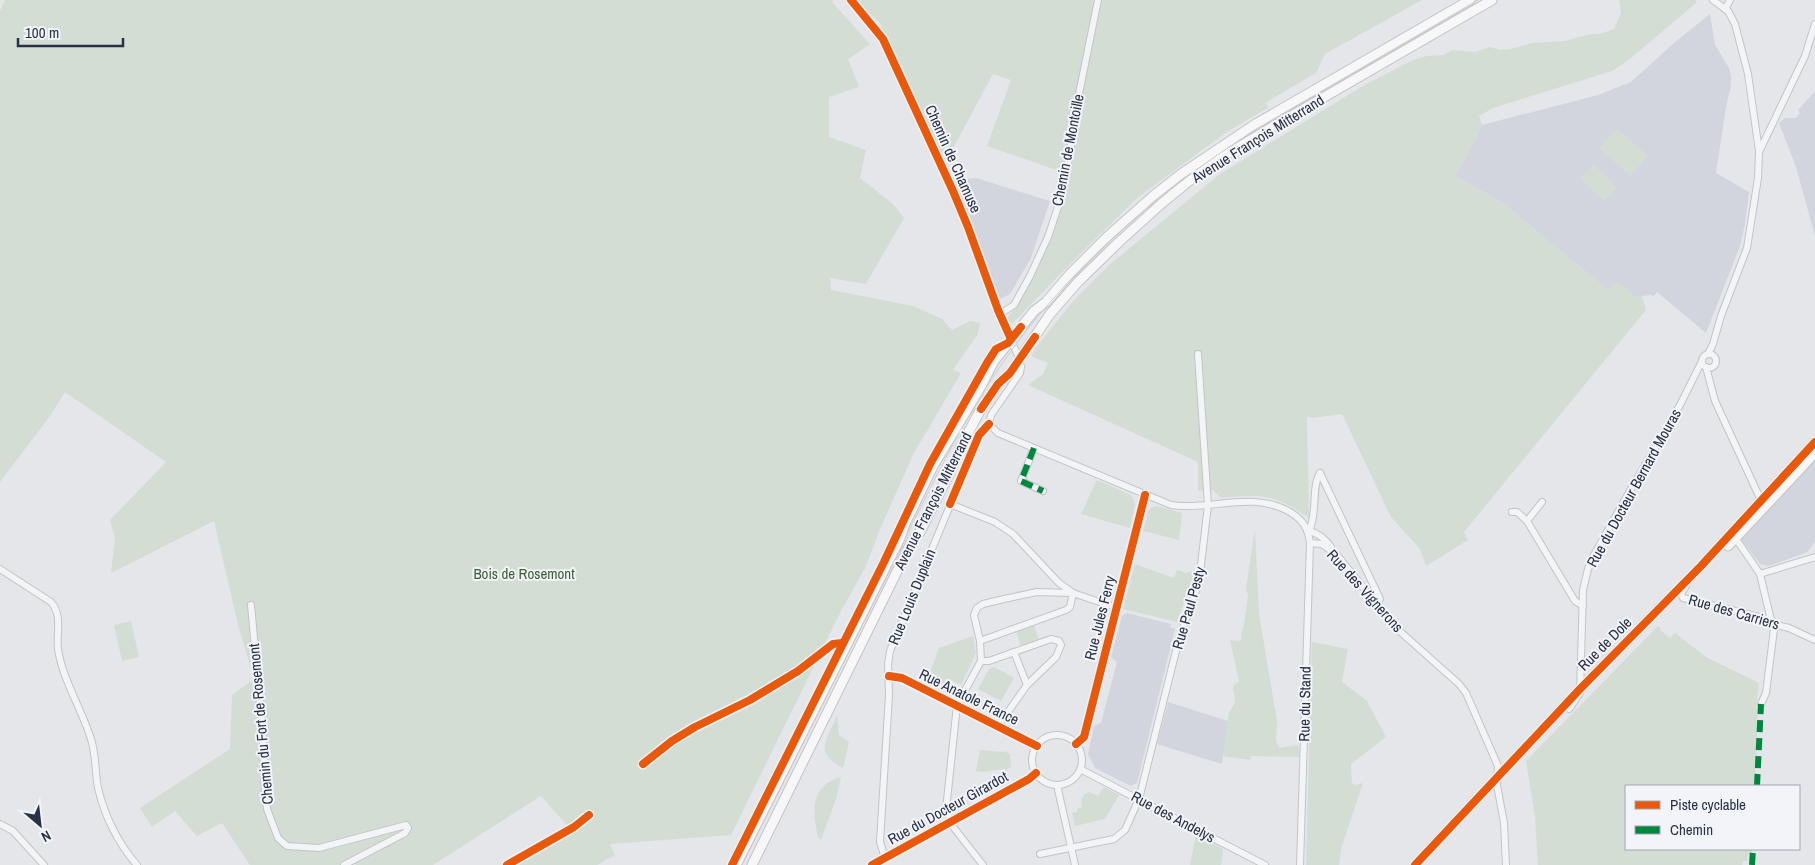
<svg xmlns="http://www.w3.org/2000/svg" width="1815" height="865" font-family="'Archivo Narrow',sans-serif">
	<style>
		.built { fill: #d2d5dd }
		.green { fill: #d4ddd4 }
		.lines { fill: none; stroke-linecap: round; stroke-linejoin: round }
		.minor-casing { stroke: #c2c4c8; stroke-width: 8 }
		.secondary-casing { stroke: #c2c4c8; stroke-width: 11 }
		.minor { stroke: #f3f4f6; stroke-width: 6 }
		.secondary { stroke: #f7f7f8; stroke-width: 9 }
		.tram { stroke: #cdced1; stroke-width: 1 }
		.quiet { stroke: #00873e; stroke-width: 6; stroke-dasharray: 12 6; stroke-linecap: butt }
		.cycleway-casing { stroke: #f2f4f9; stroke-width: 11 }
		.cycleway { stroke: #e8590c; stroke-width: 8 }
		.labels { text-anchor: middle; stroke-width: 4; stroke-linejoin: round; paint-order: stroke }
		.street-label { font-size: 15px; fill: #283145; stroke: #f2f4f9 }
		.park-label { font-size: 15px; fill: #3b6334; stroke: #f2f4f9 }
	</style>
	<rect width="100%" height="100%" fill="#e4e6ea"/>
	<!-- built -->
	<g class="built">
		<path d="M1710,14L1715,45L1729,68L1731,76V86L1726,107L1716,173L1749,192L1745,224L1740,246L1706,333L1657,292L1653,297L1651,295L1635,297L1609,291L1503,203L1455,176L1475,141L1482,125L1598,95L1631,82L1674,43Z"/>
		<path d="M1815,91V236L1796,167L1779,123L1785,118H1796L1800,113L1798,110Z"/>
		<path d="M976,178L1050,201L1031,258L1010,294L998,300L953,180Z"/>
		<path d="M1815,460V542L1807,552L1769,566L1760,564L1741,539Z"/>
		<path d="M1127,613L1171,624L1170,627L1175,629L1137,783L1131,786L1095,768L1088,754L1094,726L1101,723L1117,662L1111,657L1122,616Z"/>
		<path d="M1168,702L1228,721L1222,764L1157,744Z"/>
	</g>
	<!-- green -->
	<g class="green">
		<path d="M5,0H833L832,2L870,44L848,59L859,87L829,97V137L866,150L860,178L893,204L904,218L866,284L830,278L831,290L913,306L942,319L952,330L970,321L980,323L978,334L953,370L961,373L914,453L880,529L866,566L841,611L731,835L610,844L615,855L597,865H512L573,832L541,796L433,865H356L353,860L340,865H250L222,823L197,836L175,811L152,827L140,808L230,749L232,695L254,679L238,625L214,521L111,573L115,538L110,520L166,462L65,392L50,416L0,482V11Z"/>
		<path d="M856,0H1422L1325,54L1316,73L1265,103L1269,107L1227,132L1137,198L1074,260L1012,324L1007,318L1018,305L1050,237L1062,204L1068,174L987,146L1011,80L993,74L944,165L880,23Z"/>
		<path d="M1619,0H1695L1697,2L1630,59L1612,71L1493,108L1479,116L1482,125L1475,141L1455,176L1503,203L1608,290L1618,281L1635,297L1642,296L1646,310L1464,532L1468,540L1426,566L1420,549L1391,517L1342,414L1313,418L1307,417L1309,518C1273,494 1264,494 1221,498L1213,490L1198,491V462L1028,385L1043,374L1048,363L1031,356L1037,346L1074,300L1109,265L1220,174L1366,84L1413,60L1427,56L1444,55L1452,50L1475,52L1490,47L1500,50L1511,49L1532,43L1565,41L1591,34H1600L1614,29L1621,13Z"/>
		<path d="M1617,128L1648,156L1630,176L1599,148Z"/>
		<path d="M1594,165L1617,187L1604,201L1580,179Z"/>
		<path d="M1097,480L1131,495L1135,504L1130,528L1081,514Z"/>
		<path d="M1156,506L1182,513L1179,540L1143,531L1149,509Z"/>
		<path d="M1255,529L1259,614L1277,721L1276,741L1279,748L1298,745L1299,757L1251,756L1250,760L1223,756L1229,712L1235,703L1233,686L1239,681L1230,640L1241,641L1242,630H1243L1248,596L1246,588Z"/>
		<path d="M1135,564L1174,578L1177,570L1186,573L1195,570L1177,622L1123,609Z"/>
		<path d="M131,621L139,657L122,661L114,625Z"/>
		<path d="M1034,625L1039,640L1021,646L1016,631Z"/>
		<path d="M1658,626L1661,629L1660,630L1670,638L1675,633L1706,657L1759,683L1756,708L1758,709L1755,786H1626V849H1752V854H1748L1747,861H1743L1742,865H1538L1535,817L1526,761Z"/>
		<path d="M973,636L976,653L961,685L947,678L941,691L926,683L939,648Z"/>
		<path d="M1312,642L1348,649L1342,682L1367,701L1386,737L1351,764L1352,783L1356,785L1363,783L1341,849L1339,865H1306Z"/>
		<path d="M994,667L1014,678L1001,701L978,689L989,669Z"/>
		<path d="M837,715L839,735L849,742L843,768C813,752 827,741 837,715Z"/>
		<path d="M980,750L1003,752L1004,751L1010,754L1011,767L1006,770L1010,779L1004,769L983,772L976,771Z"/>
		<path d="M841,777L836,799L821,840L818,837C812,810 810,786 841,777Z"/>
		<path d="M1104,787L1119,795L1105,819L1075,826L1072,813L1077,812V809L1082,807C1081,799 1081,795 1089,792L1098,796Z"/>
		<path d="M1196,835L1223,849L1221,865H1190Z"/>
	</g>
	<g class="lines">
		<defs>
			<g id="minor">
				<path d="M851,0L883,39L953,191L968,227L1004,325L1019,358L1021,367L1020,373L991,415L989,424L979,435L890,651L888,664L889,695L880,842L885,858"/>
				<path d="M1713,0L1728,11L1735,24L1748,74L1759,151"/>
				<path d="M1725,9L1730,0"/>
				<path d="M1000,314L1014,305L1030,276L1048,237L1060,201L1069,158L1078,99L1098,0"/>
				<path d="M1708,354L1713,344L1721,316L1747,248L1758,178L1759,152L1805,56L1815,24"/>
				<circle cx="1709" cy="361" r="7"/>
				<path d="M1706,367L1715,401L1759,496L1760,504"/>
				<path d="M989,424L998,433L1171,505C1211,511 1252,490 1290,512C1303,520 1308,528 1310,543L1300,865"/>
				<path d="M1034,448L1021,481L1043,491"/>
				<path d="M1320,473L1380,599L1377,604"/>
				<path d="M1320,473C1311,488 1318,512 1309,531C1319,533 1325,539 1331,547"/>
				<path d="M950,504L995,522L1013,534L1059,583L1073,593L1117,608"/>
				<path d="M1512,512H1517L1527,521L1575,601L1583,606"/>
				<path d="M1527,521L1542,502"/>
				<path d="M1734,536L1760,574L1771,620"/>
				<path d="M1310,543L1322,544L1337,555L1395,627L1459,684L1466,693L1498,766L1497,785L1504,823L1506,865"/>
				<path d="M0,569L51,602C63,616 56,633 58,649C62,678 82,710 91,739C96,754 95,772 98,788C105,817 117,842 137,865"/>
				<path d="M1760,574L1815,557"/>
				<path d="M1686,586L1681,594L1683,598L1771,620L1777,625L1789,628L1815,640"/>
				<path d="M251,605L262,725L265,793L267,809L278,838L287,846L319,848L406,825L408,828L405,833L344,865"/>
				<path d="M980,641L1066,610L1070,607L1073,593L1037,592L1004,599L983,604L977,608L974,615L980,641L981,661L957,705L946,810L954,828L983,865"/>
				<path d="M1014,652L1027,685"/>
				<path d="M981,661H989L1051,639L1059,641L1061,645L1056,657L1027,685L998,726"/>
				<path d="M889,676L902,678L1037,746"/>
				<path d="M1761,704L1766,693L1774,629L1777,625"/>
				<path d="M1569,709L1580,693L1583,590L1588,569L1594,555L1627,496L1680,405L1702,361"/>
				<circle cx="1057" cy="760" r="25"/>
				<path d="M1076,744L1084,737L1145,495"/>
				<path d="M1080,769L1265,865"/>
				<path d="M1057,785L1075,865"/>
				<path d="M0,824L13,831L44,865"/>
				<path d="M1040,854L1114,839L1125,830L1139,799L1179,639L1199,582L1208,505L1198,354"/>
				<path d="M507,865L574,827L589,815"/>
				<path d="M872,865L1029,779L1036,773"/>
			</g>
			<g id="secondary">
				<path d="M1728,546L1815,453"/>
				<path d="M736,865L899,541L905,524L933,466L977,394L994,361L1034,311L1046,302L1070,274L1108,236L1153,196L1181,174L1254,125L1470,0"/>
				<path d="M752,865L912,541L920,532L949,474L960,448L981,409L998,384L1010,373L1050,314L1078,282L1119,242L1161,204L1189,181L1224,156L1262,133L1492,0"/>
				<path d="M1415,865L1580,689L1701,566L1815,442"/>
			</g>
		</defs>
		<!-- minor casing -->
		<use href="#minor" class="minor-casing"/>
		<!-- secondary casing -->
		<use href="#secondary" class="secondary-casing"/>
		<!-- minor -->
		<use href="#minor" class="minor"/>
		<!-- secondary -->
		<use href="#secondary" class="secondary"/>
		<!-- tram -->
		<path class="tram" d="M742,865C792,766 842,666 891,567C929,492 963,415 1014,347C1080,258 1161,191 1253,131L1478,0"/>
		<!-- quiet -->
		<g class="quiet">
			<path d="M1034,448L1021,481L1043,491"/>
			<path d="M1757,786L1761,704"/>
			<path d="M1752,865L1753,849"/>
		</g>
		<defs>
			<g id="cycleway">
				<path d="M851,0L883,39L953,191L968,227L998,310L1011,339"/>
				<path d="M981,409L998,384L1010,373L1035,337"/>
				<path d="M950,504L979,435L989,424"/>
				<path d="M889,676L902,678L1037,746"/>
				<path d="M1076,744L1084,737L1145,495"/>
				<path d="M643,764L672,741L695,727L750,700L798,671L833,644L842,643"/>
				<path d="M507,865L574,827L589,815"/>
				<path d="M732,865L884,562L930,464L987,363L996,349L1008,343L1021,327"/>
				<path d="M872,865L1029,779L1036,773"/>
				<path d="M1415,865L1580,689L1701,566L1815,442"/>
			</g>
		</defs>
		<!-- cycleway casing -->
		<use href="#cycleway" class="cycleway-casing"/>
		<!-- cycleway -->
		<use href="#cycleway" class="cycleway"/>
	</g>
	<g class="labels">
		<!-- street labels -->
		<g class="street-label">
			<text transform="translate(1258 139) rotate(-32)" y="5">Avenue François Mitterrand</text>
			<text transform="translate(1068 150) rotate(-79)" y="5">Chemin de Montoille</text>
			<text transform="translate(953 159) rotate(66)" y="5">Chemin de Chamuse</text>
			<text transform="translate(1634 488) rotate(-61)" y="5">Rue du Docteur Bernard Mouras</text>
			<text transform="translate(933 501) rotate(-63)" y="5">Avenue François Mitterrand</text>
			<text transform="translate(1365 591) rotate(48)" y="5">Rue des Vignerons</text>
			<text transform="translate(912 597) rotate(-68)" y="5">Rue Louis Duplain</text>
			<text transform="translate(1189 608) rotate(-74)" y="5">Rue Paul Pesty</text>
			<text transform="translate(1734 612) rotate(16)" y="5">Rue des Carriers</text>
			<text transform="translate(1100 618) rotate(-76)" y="5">Rue Jules Ferry</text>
			<text transform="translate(1605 644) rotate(-45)" y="5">Rue de Dole</text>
			<text transform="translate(969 697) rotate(26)" y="5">Rue Anatole France</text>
			<text transform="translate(1305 704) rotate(-89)" y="5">Rue du Stand</text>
			<text transform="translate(261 724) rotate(-95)" y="5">Chemin du Fort de Rosemont</text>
			<text transform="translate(948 808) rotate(-29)" y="5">Rue du Docteur Girardot</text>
			<text transform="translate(1173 817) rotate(28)" y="5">Rue des Andelys</text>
		</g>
		<!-- park labels -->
		<g class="park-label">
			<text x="524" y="579">Bois de Rosemont</text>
		</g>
	</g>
	<!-- legend -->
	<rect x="1625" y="785" width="175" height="65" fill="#f2f4f9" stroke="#a1a6b1"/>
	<rect x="1635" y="801" width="25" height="8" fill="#e8590c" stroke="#a1a6b1"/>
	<text x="1670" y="810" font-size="15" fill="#283145">Piste cyclable</text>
	<rect x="1635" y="826" width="25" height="8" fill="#00873e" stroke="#a1a6b1"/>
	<text x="1670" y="835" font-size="15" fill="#283145">Chemin</text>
	<!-- north arrow -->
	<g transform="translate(40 825) rotate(152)" stroke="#f2f4f9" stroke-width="4" paint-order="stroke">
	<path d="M0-4L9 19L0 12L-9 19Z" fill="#283145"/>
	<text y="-8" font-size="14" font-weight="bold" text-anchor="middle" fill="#283145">N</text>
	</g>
	<!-- scale -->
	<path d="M18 38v8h105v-8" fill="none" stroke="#283145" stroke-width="2.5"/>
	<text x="25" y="38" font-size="15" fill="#283145" stroke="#f2f4f9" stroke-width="4" paint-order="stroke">100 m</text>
</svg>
